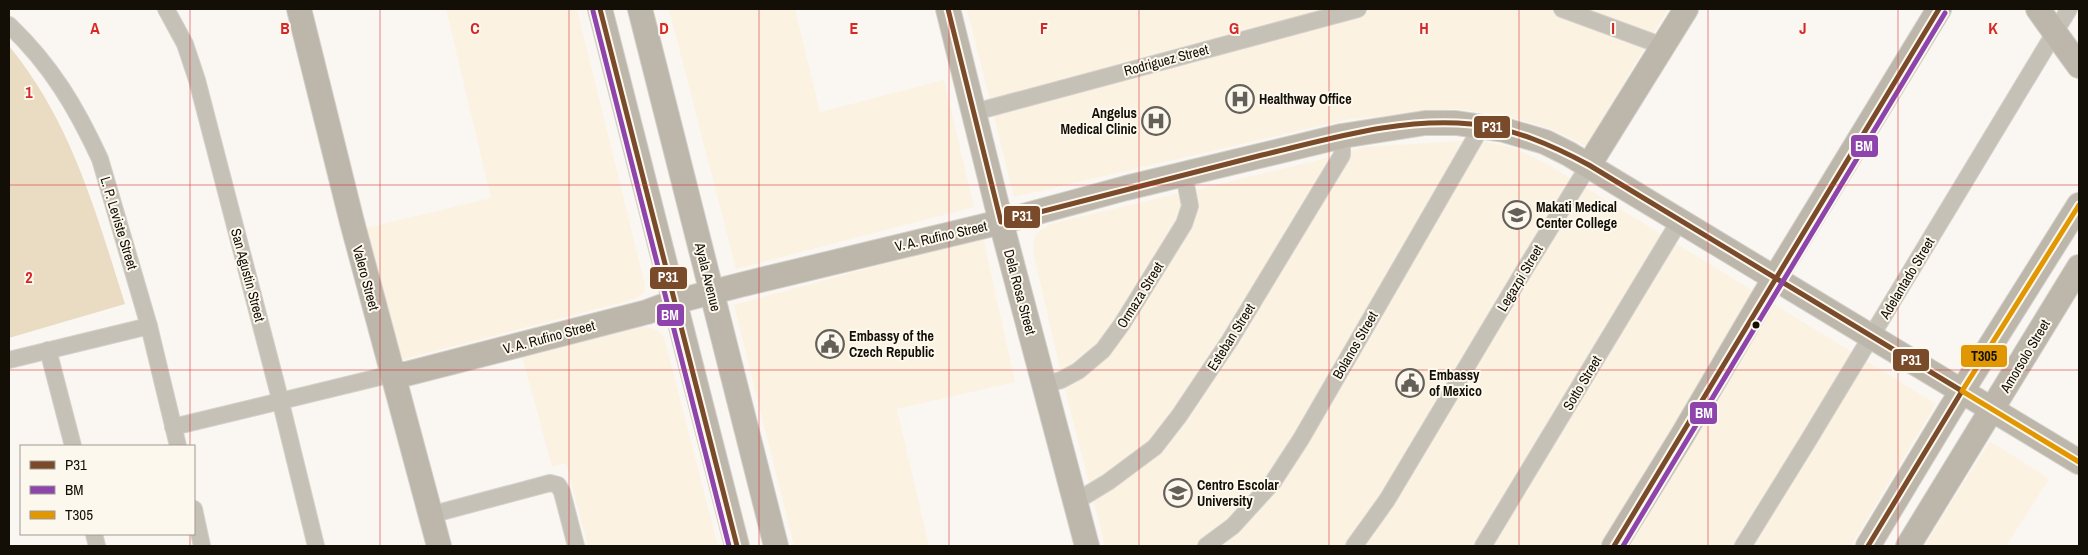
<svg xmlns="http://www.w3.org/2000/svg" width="2088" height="555" font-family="'Archivo Narrow',sans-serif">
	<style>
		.built { fill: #fbf2e2 }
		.green { fill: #eadcc2 }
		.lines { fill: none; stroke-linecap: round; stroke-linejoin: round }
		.street-casing { stroke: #d4d1cd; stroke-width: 18 }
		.secondary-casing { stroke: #d4d1cd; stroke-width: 26 }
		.street { stroke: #c6c1b7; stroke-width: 16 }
		.secondary { stroke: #bcb6ab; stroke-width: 24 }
		.bus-1-casing { stroke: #fdf8ee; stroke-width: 9 }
		.bus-2-casing { stroke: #fdf8ee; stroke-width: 9 }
		.bus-3-casing { stroke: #fdf8ee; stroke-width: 9 }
		.bus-1 { stroke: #7a4b2a; stroke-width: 5 }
		.bus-2 { stroke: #8e44ad; stroke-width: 5 }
		.bus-3 { stroke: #e09701; stroke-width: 5 }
		.grid { fill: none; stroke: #d62828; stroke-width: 1; stroke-opacity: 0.55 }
		.bus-dot { fill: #130e06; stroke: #fdf8ee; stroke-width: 2 }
		.labels { text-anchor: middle; stroke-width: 4; stroke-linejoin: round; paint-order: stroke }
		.street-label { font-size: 14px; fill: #130e06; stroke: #fdf8ee }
		.poi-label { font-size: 14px; font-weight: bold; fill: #130e06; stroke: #fdf8ee; text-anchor: start }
		.grid-label { font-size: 16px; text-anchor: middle; font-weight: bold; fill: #d62828; stroke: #fdf8ee; stroke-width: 4; stroke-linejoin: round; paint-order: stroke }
		.line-badge { stroke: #fdf8ee; stroke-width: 2 }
		.badge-label { font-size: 14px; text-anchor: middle; font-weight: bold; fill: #fff }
		.pale-badge-label { font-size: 14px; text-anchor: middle; font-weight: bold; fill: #111 }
	</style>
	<rect width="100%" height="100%" fill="#faf7f2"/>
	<!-- built -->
	<g class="built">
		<path d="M446,9H577L645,285L644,293L635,299L397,361L366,228L491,198Z"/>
		<path d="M669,9H795L820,112L944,80L974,207L736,269Z"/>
		<path d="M967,9H1668L1586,146L1548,128L1505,116L1456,109L1350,119L1014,197Z"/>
		<path d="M1477,140L1515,148L1549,165L1936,404L1851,546H1105L1063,382L1033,251L1035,234L1050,224L1315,161L1363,147Z"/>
		<path d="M983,237L1015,382L897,409L929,546H794L734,305Z"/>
		<path d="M643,326L655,329L664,337L718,546H588L566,463L552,467L522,356Z"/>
		<path d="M1990,441L2049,479L2006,546H1924Z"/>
	</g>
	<!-- green -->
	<path class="green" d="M9,46C71,121 96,212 125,304L9,338Z"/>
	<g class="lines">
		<defs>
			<g id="street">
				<path d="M166,9L185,44L197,80L278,391L316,546"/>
				<path d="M1562,9L1663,46"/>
				<path d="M9,25C51,65 76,107 100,159L149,326L178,446"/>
				<path d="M975,112L1358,9"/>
				<path d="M48,350L73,446"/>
				<path d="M9,360L149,326"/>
				<path d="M1044,385L1061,380L1078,371L1103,350L1122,324L1184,224L1190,206L1184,174"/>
				<path d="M173,427L392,374"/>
				<path d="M1075,502L1108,482L1155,447L1179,416L1230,340L1342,155V136"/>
				<path d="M194,509L202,546"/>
				<path d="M430,515L550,483L558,485L562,492L576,546"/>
				<path d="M94,534L97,546"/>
				<path d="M1206,546L1233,526L1273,482L1301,439L1482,126"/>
				<path d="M1354,546L1387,500L1525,269L1589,165"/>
				<path d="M1483,546L1680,220"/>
				<path d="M1743,546L1808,441L2069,9"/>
			</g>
			<g id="secondary">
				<path d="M299,9L352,222L439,546"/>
				<path d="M600,9L737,546"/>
				<path d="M640,9L776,546"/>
				<path d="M948,9L1001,222L1087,546"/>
				<path d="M2038,9L2079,66"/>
				<path d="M1589,165L1686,9"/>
				<path d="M392,374H406L647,312L674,302L740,285L1001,222L1126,188L1342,136L1425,123H1456L1504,130L1545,142L1569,154L2079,462"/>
				<path d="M1614,546L1682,436L1764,296L1939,9"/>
				<path d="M1868,546L1950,410L2079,205"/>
				<path d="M1908,546L2079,267"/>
			</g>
		</defs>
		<!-- street casing -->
		<use href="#street" class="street-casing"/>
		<!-- secondary casing -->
		<use href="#secondary" class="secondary-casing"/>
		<!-- street -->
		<use href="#street" class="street"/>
		<!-- secondary -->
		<use href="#secondary" class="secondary"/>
		<defs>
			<g id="bus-1">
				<path d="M600,9L737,546"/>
				<path d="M948,9L1001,222C1088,199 1175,177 1262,155C1330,139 1401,117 1471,124C1513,128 1552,145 1589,165L1962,391L1868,546"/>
				<path d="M1614,546L1939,9"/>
			</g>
			<g id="bus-2">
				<path d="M593,11L729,546"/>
				<path d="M1623,546L1945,13"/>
			</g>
			<path id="bus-3" d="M2079,205L1962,391L2079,462"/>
		</defs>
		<!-- bus-1 casing -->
		<use href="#bus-1" class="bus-1-casing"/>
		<!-- bus-2 casing -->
		<use href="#bus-2" class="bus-2-casing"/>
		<!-- bus-3 casing -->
		<use href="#bus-3" class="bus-3-casing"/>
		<!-- bus-1 -->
		<use href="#bus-1" class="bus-1"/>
		<!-- bus-2 -->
		<use href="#bus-2" class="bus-2"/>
		<!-- bus-3 -->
		<use href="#bus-3" class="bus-3"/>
	</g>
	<!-- grid -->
	<path class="grid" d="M190,9V446M380,9V546M569,9V546M759,9V546M949,9V546M1139,9V546M1329,9V546M1519,9V546M1708,9V546M1898,9V546M9,185H2079M9,370H2079M190,534V546"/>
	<!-- icons -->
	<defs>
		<symbol id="hospital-ring" viewBox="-11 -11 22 22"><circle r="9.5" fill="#fdf8ee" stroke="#646059" stroke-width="1.5"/><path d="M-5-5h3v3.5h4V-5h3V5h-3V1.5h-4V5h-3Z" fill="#646059"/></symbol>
		<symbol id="university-ring" viewBox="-11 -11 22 22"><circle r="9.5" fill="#fdf8ee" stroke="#646059" stroke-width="1.5"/><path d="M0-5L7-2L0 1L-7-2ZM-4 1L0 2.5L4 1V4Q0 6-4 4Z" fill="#646059"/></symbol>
		<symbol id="civic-ring" viewBox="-11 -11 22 22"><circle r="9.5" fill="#fdf8ee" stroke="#646059" stroke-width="1.5"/><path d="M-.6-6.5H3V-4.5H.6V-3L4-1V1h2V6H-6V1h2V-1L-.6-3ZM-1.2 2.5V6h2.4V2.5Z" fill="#646059"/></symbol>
	</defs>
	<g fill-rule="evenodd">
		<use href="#hospital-ring" x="1224" y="83" width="32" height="32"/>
		<use href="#hospital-ring" x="1140" y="105" width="32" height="32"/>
		<use href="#university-ring" x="1501" y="199" width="32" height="32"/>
		<use href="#civic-ring" x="814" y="328" width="32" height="32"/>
		<use href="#civic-ring" x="1394" y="367" width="32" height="32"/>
		<use href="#university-ring" x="1162" y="477" width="32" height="32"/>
	</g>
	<!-- markers -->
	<circle class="bus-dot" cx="1756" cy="325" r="4.5"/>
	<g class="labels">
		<!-- street labels -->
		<g class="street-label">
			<text transform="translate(1166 60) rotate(-15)" y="5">Rodriguez Street</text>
			<text transform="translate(119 223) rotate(73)" y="5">L. P. Leviste Street</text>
			<text transform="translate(941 236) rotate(-13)" y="5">V. A. Rufino Street</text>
			<text transform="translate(248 275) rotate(75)" y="5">San Agustin Street</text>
			<text transform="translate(708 277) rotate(76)" y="5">Ayala Avenue</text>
			<text transform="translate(366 278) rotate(75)" y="5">Valero Street</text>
			<text transform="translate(1520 278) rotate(-59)" y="5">Legazpi Street</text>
			<text transform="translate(1907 278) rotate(-59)" y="5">Adelantado Street</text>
			<text transform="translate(1020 292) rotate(75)" y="5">Dela Rosa Street</text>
			<text transform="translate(1140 295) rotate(-58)" y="5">Ormaza Street</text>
			<text transform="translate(549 337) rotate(-15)" y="5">V. A. Rufino Street</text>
			<text transform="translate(1231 337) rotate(-58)" y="5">Esteban Street</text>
			<text transform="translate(1355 345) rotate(-60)" y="5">Bolanos Street</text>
			<text transform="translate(2025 356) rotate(-59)" y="5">Amorsolo Street</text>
			<text transform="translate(1582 383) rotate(-59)" y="5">Sotto Street</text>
		</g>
		<!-- poi labels -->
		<g class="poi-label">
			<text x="1259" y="104">Healthway Office</text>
			<text x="1137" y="118" text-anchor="end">Angelus<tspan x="1137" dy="16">Medical Clinic</tspan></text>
			<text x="1536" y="212">Makati Medical<tspan x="1536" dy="16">Center College</tspan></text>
			<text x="849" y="341">Embassy of the<tspan x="849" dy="16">Czech Republic</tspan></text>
			<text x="1429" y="380">Embassy<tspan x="1429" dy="16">of Mexico</tspan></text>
			<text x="1197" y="490">Centro Escolar<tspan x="1197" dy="16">University</tspan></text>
		</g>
	</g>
	<g class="grid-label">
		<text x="95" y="34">A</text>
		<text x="285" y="34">B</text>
		<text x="475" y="34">C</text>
		<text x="664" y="34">D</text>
		<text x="854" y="34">E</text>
		<text x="1044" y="34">F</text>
		<text x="1234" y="34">G</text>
		<text x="1424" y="34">H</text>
		<text x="1613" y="34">I</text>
		<text x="1803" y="34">J</text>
		<text x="1993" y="34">K</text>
		<text x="29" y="98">1</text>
		<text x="29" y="283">2</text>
	</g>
	<g class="line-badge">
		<rect x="1473" y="115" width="38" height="24" rx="5" fill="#7a4b2a"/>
		<rect x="1850" y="134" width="29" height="24" rx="5" fill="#8e44ad"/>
		<rect x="1003" y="205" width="38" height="24" rx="5" fill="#7a4b2a"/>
		<rect x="649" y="266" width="39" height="24" rx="5" fill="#7a4b2a"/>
		<rect x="656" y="303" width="29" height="24" rx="5" fill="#8e44ad"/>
		<rect x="1960" y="344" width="48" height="24" rx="5" fill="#e09701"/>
		<rect x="1892" y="348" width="38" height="24" rx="5" fill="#7a4b2a"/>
		<rect x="1689" y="401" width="29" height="24" rx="5" fill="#8e44ad"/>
	</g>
	<g class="badge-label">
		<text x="1492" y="132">P31</text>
		<text x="1864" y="151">BM</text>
		<text x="1022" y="221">P31</text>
		<text x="668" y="282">P31</text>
		<text x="670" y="320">BM</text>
		<text x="1911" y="365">P31</text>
		<text x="1704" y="418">BM</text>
	</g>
	<g class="pale-badge-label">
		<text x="1984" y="361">T305</text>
	</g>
	<!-- border -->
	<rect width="2088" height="555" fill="none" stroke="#130e06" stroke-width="20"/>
	<!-- legend -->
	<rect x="20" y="445" width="175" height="90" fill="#fdf8ee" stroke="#9f9a91"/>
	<rect x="30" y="461" width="25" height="8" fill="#7a4b2a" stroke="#9f9a91"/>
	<text x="65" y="470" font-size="15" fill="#130e06">P31</text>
	<rect x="30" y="486" width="25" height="8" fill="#8e44ad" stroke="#9f9a91"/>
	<text x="65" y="495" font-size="15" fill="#130e06">BM</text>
	<rect x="30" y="511" width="25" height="8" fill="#e09701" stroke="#9f9a91"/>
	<text x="65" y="520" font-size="15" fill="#130e06">T305</text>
</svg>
